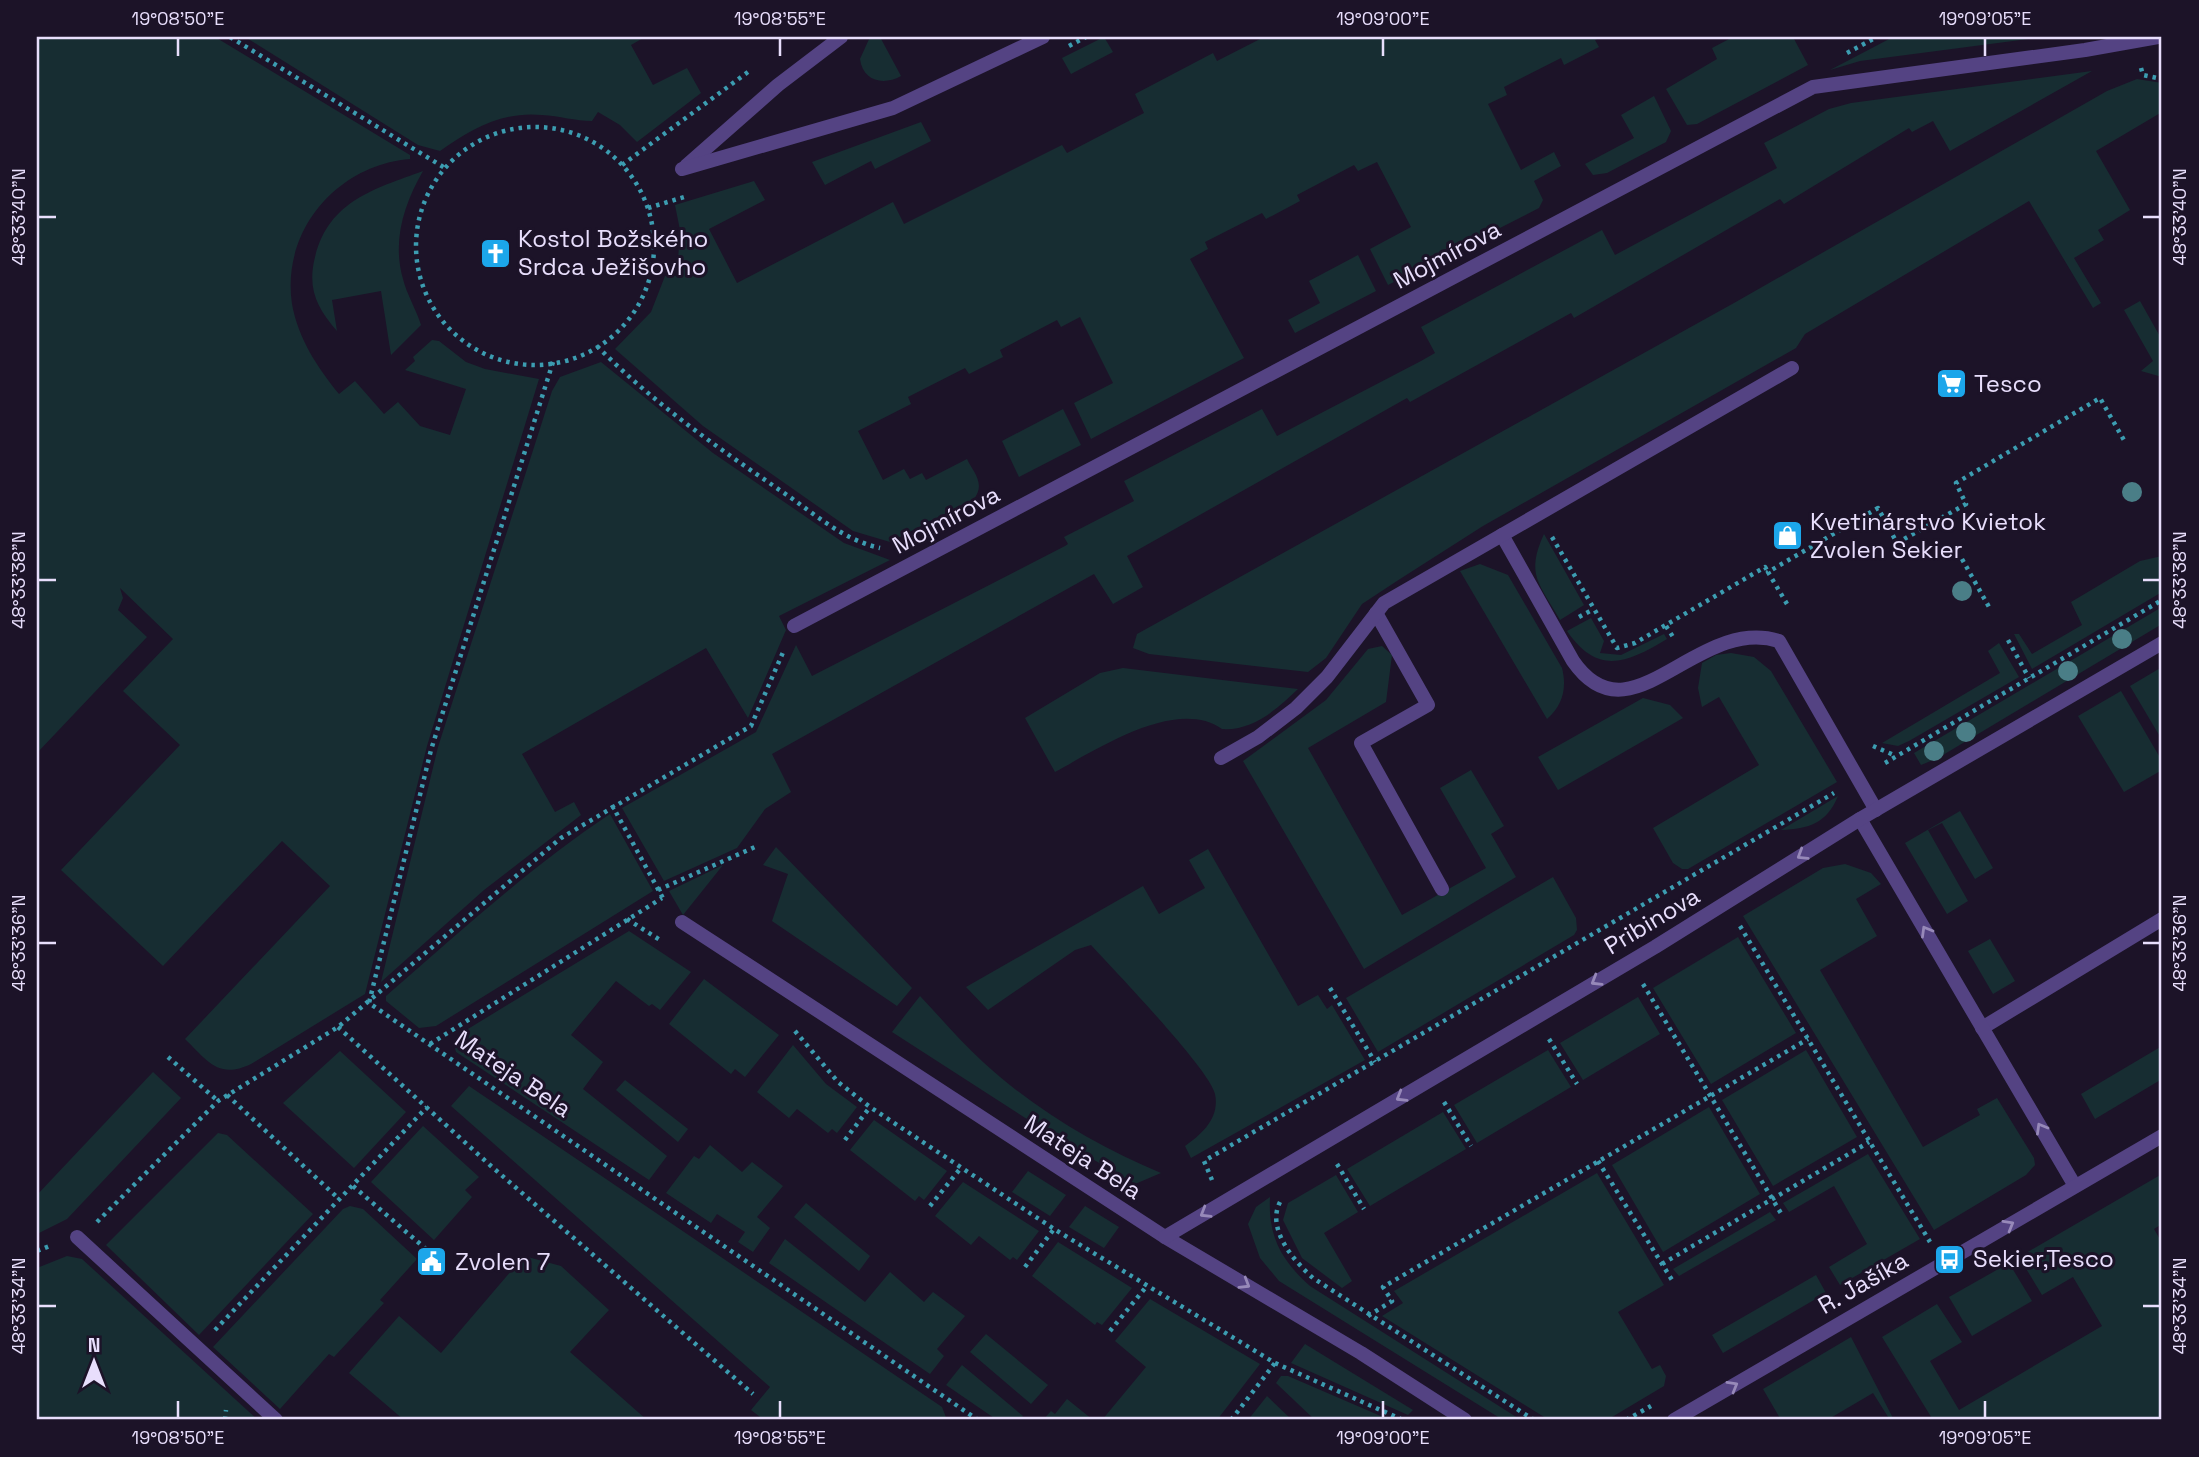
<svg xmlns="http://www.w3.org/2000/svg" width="2199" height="1457" font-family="'Space Grotesk',sans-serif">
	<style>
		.green { fill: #172d32 }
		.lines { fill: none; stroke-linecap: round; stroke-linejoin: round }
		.path { stroke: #3c9db1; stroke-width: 4.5; stroke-dasharray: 3.5 5; stroke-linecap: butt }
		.lane { stroke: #544383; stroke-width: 14 }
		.street { stroke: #544383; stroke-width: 14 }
		.tree { fill: #4a7e87 }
		.oneway { stroke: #9789b9 }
		.ticks { fill: none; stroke: #e8defc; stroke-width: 2.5 }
		.labels { text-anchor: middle; stroke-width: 6; stroke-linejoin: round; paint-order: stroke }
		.poi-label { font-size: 24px; fill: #e8defc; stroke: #1c1328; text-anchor: start }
		.street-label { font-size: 24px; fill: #e8defc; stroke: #1c1328 }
		.neatline { fill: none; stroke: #e8defc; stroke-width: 2.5 }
		.ticks-label { font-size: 18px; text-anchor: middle; fill: #e8defc }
	</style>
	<rect width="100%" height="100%" fill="#1c1328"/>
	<!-- green -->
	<g class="green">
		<path d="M37,37H215L410,155V159C337,165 281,231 292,304C298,338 317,367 339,394L355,381L384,414L398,402L420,426L450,435L466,389L405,370L415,361L413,357L432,340L439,341L466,362L485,369L539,379L427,746L365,994L251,1064C218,1080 207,1060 185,1039L330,886L282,841L163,966L61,870L180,745L123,691L173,639L120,588L123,598L118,610L147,637L37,753Z"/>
		<path d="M245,37H645L631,45L653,85L687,68L701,93L637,142L620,125L598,112L592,121C576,121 559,116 542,115C503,111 471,129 440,151L418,145Z"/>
		<path d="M870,37H880L901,76C883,86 863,81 860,59Z"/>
		<path d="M1104,37L1113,52L1071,74L1062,58Z"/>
		<path d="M1264,37H1602L1595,40L1599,47L1564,65L1561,58L1504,87L1507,95L1488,104L1521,170L1554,152L1561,166L1534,181L1543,200L1539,208L1388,285L1370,249L1411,227L1377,162L1358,171L1354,165L1297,195L1300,201L1266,219L1262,213L1205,242L1208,249L1190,259L1244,358L1091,439L1074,403L1113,383L1080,317L1061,327L1057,320L1000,350L1003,357L969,374L965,368L908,397L911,404L858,431L883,480L904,469L910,479L922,473L926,480L967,459C973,472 986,483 974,499L890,542L853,531L703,426L615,349L651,312L665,276H677L680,230L675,205L754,181L765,200L709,229L737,283L893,202L904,224L1062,145L1067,153L1144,113L1135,94L1213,53L1217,61Z"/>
		<path d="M1733,37H1793L1808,65L1697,124L1687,125L1666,89L1717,59L1712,48Z"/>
		<path d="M1893,37H2043L1860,61L1830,70Z"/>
		<path d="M2092,71L1950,151L1933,121L1912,132L1909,128L1784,204L1780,199L1574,318L1571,313L1410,402L1407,398L1127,556L1143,587L1113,604L1094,574L772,754L791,792L765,809L737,848L664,881L622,808L756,732L796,645L812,676L1065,546L1068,544L1064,537L1134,501L1124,481L1262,409L1277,436L1421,361L1435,353L1421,327L1602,230L1615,255L1777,168L1764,143L1829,109L1851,103Z"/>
		<path d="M2137,79L2162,83V112L2096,151L2130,210L2098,230L2104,240L2074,258L2101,303L2093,308L2029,201L1805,334L1796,348L1483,526L1400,579L1362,604L1326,658L1308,672L1149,654L1133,648L1137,634L1734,303L2107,91Z"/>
		<path d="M1654,96L1671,131L1666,142L1607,173L1593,175L1585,164L1634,138L1621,115Z"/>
		<path d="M921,122L931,141L875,169L871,161L825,185L812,162Z"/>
		<path d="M423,171C404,204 392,241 403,279C407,295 416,309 421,325L391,355L381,291L332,300L337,331C317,308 307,289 315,257C329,201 374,189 423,171Z"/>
		<path d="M1358,255L1376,291L1295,333L1288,320L1320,303L1309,281Z"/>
		<path d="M2140,301L2162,340V377L2141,371L2153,361L2124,310Z"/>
		<path d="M601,362L713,453L844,543L890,560L779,616L786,630L748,718L706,648L522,754L555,812L574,802L581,815L484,890L381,982L438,747L552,391L560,377Z"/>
		<path d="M1063,409L1081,445L1019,477L1002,441Z"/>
		<path d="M1544,534L1584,605L1560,620C1540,584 1525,575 1544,534Z"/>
		<path d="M2162,556V592L2032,669L2014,634H2019L2032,654L2082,625L2071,602L2140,561Z"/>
		<path d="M1480,564L1508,575L1562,668C1567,688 1563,705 1547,719L1460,571Z"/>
		<path d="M2162,607V624L1938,758L1921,765L1914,753Z"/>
		<path d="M1591,618L1604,641L1600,653L1621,655L1664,634L1667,639C1627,663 1598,676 1567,631Z"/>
		<path d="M1999,643L2019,677L1909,741L1898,746L1882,743L2000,673L1988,651Z"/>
		<path d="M1382,646L1392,655L1386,702L1308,748L1402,915L1486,868L1440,788L1471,770L1504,826L1491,834L1516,877L1364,969L1243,761L1326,700L1368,649Z"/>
		<path d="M1731,653L1754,657L1771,671L1837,782L1688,869H1682L1673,863L1653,828L1759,765L1719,697L1702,707L1698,688L1702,663L1716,655Z"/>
		<path d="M2162,667V740L2130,686Z"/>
		<path d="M1123,668L1298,689C1277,709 1253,731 1222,729C1176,697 1098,749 1055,772L1025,718L1100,673Z"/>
		<path d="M2121,691L2162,761V770L2124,792L2078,716Z"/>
		<path d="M1643,698L1670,705L1683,718L1558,790L1538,757Z"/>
		<path d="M1838,796C1827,823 1809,829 1781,830Z"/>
		<path d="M1960,811L1993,868L1975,879L1942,823L1928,830L1968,901L1947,914L1905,843Z"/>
		<path d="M610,814L653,891L436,1026L419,1028L386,1001V996C459,933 530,867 610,814Z"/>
		<path d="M776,847L912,988L897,1006L772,921L788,874L763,865Z"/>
		<path d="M1208,849L1298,1006L1318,995L1327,1009L1332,1005L1365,1060L1191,1158L1185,1146C1202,1134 1220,1118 1215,1094C1210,1070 1114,970 1091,945L1075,950L988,1010L966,987L1143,886L1159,914L1205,888L1189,860Z"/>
		<path d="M1845,864L1871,873L1881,884L1856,899L1877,936L1820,970L1923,1147L1980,1115L1977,1109L1997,1098L2034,1158L2035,1165L2026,1175L1934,1230L1743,916L1823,868Z"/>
		<path d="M723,865L683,915L669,891Z"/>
		<path d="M1553,877L1576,918L1577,930L1574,935L1378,1052L1346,998Z"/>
		<path d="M629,931L691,972L660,1010L652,1004L649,1006L616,981L571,1035L603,1062L583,1089L667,1156L649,1180L456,1052L454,1044L458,1035Z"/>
		<path d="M1738,937L1796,1033L1711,1084L1653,988Z"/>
		<path d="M1990,939L2015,981L1993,994L1968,951Z"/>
		<path d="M704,979L779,1035L745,1077L735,1069L731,1074L669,1024Z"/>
		<path d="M920,996C941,1018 961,1042 983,1062C1034,1109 1098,1147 1161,1173L1135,1184L1050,1134L892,1032Z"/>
		<path d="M1638,997L1660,1034L1583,1080L1560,1043Z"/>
		<path d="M793,1045L826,1084L857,1107L837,1133L832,1129L828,1133L797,1109L789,1118L757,1092Z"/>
		<path d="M2162,1046V1079L2095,1119L2081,1094Z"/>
		<path d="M1548,1050L1571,1087L1477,1143L1454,1105Z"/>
		<path d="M1806,1050L1857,1137L1773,1186L1722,1100Z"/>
		<path d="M340,1051L406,1112L354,1168L283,1103Z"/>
		<path d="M153,1072L181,1098L67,1219L37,1234V1195Z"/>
		<path d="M625,1080L688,1129L678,1142L616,1090Z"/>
		<path d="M469,1086L942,1407L947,1420H764L751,1410L770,1387L451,1106Z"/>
		<path d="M1709,1107L1760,1194L1663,1252L1612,1165Z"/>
		<path d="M1443,1112L1466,1149L1370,1206L1347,1169Z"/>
		<path d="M874,1120L947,1171L924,1200L919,1196L915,1201L850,1150Z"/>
		<path d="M423,1126L479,1177L465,1190L472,1197L434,1240L371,1182Z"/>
		<path d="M218,1133L227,1135L313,1214L199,1335L106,1245Z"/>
		<path d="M710,1145L742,1172L752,1162L783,1186L757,1217L770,1228L753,1252L738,1242L745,1232L717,1214L711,1223L666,1193L694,1156L699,1159Z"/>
		<path d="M1868,1154L1920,1239L1840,1285L1829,1267L1867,1244L1834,1186L1789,1212L1783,1203Z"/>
		<path d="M1028,1171L1066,1195L1050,1216L1012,1192Z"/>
		<path d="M1597,1173L1664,1285L1618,1312L1652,1369L1660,1365L1666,1376L1664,1386L1607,1420H1549L1382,1316L1403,1303L1394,1291Z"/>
		<path d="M2162,1174V1224L2154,1229L2162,1243V1420H1933L1882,1337L1937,1304L1962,1342L1930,1361L1959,1410L2102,1326L2073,1277L2042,1295L2019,1257Z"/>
		<path d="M1336,1175L1358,1212L1324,1233L1352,1281L1342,1288L1302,1258L1283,1220L1288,1203Z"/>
		<path d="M963,1182L1039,1231L1017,1260L1013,1257L1010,1260L979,1236L971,1245L935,1216Z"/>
		<path d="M1270,1197C1268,1237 1281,1260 1310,1286L1521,1420H1503L1279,1281L1260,1258L1248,1224L1256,1207Z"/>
		<path d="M806,1203L870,1256L859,1271L794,1217Z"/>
		<path d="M350,1206L363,1209L417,1259L380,1300L384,1303L334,1357L329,1354L280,1409L213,1347L343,1209Z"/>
		<path d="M1085,1206L1119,1227L1104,1248L1069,1227Z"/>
		<path d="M1770,1212L1776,1220L1679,1276L1673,1269Z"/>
		<path d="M785,1239L865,1302L890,1272L924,1302L933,1292L965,1316L937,1349L944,1356L930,1374L769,1263Z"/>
		<path d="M1058,1242L1132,1288L1102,1325L1097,1322L1095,1325L1032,1276Z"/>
		<path d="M67,1256L82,1259L258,1420H37V1268Z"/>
		<path d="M524,1256L561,1266L609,1310L570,1352L647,1420H404L349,1373L399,1316L441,1353Z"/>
		<path d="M2009,1263L2032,1301L1972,1336L1949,1297Z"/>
		<path d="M1816,1275L1826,1293L1723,1353L1712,1335Z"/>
		<path d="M1150,1299L1260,1364L1217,1420H1102L1146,1367L1115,1341Z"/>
		<path d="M986,1334L1048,1385L1031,1404L970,1352Z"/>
		<path d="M1851,1337L1894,1420H1890L1873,1393L1827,1420H1781L1763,1389Z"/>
		<path d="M1305,1344L1413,1410L1408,1415L1291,1363Z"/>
		<path d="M962,1365L1023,1416L1020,1420H997L946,1385Z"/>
		<path d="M1281,1376H1288L1390,1420H1315L1276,1383Z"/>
		<path d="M1267,1396L1292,1420H1248Z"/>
		<path d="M1067,1399L1093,1420H1043L1051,1411L1055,1414Z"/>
	</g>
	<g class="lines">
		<!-- path -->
		<g class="path">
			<path d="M230,37L445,168"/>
			<path d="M1069,46L1086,37"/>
			<path d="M1847,53L1877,37"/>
			<path d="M2141,68L2143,75L2162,79"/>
			<circle cx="535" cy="246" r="119"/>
			<path d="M622,165L748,72"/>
			<path d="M648,208L684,197"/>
			<path d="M597,346C654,404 721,450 787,495C817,516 844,540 880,548"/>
			<path d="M553,362L431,750L369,1003L978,1420"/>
			<path d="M1939,519L1943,527"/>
			<path d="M1552,537L1617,648L1635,643L1765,567L1768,572"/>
			<path d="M1962,559L1989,607"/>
			<path d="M1787,604L1768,572L1878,508L1897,543L1966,504L1956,483L2100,398L2125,442"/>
			<path d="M1579,617L1594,609"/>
			<path d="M1666,626L1675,640"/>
			<path d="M2008,640L2029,678"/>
			<path d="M1873,746L1896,756"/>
			<path d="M1885,763L2162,600"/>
			<path d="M612,805L664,900"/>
			<path d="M658,890L755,847"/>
			<path d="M627,919L660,940"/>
			<path d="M1740,926L1930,1242"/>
			<path d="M1643,984L1782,1215"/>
			<path d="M1330,988L1375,1062"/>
			<path d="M338,1027L491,1166L753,1394"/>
			<path d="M795,1031L838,1082L870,1107L1054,1229L1275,1363L1403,1420"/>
			<path d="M1549,1039L1577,1084"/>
			<path d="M430,1044L662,898"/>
			<path d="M168,1057L218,1101"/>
			<path d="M227,1095L339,1199"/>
			<path d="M1444,1102L1471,1146"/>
			<path d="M845,1140L870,1107"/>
			<path d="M1598,1161L1672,1280"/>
			<path d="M1337,1164L1364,1209"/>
			<path d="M1212,1180L1204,1161L1834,793"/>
			<path d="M353,1186L426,1249"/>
			<path d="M1280,1202C1266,1229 1294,1261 1313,1278L1534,1420"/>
			<path d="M930,1206L960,1169"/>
			<path d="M97,1222L218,1101L338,1027L561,838L751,726L784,650"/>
			<path d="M37,1251L52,1245"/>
			<path d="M1662,1264L1869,1142"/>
			<path d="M1025,1267L1054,1229"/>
			<path d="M1368,1316L1392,1301L1383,1287L1808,1039"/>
			<path d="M215,1330L427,1107"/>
			<path d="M1110,1331L1146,1287"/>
			<path d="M225,1420L226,1410"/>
			<path d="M1231,1420L1275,1363"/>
			<path d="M1626,1420L1651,1406"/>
		</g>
		<!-- lane -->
		<g class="lane">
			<path d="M1502,535L1573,661C1631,745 1696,615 1779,641L1876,810"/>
			<path d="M1376,613L1428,705L1361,743L1442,889"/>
			<path d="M1221,758L1258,737L1296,708L1327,677L1384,603L1792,368"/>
			<path d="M1982,1028L2162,919"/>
			<path d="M77,1237L276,1420"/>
		</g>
		<!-- street -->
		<g class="street">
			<path d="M686,166L778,85L841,37"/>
			<path d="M682,169L893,108L1043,37"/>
			<path d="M794,626L1813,87L2085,50L2158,37"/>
			<path d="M1860,819L2075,1186"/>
			<path d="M682,922L1165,1237L1361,1353L1465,1420"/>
			<path d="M1165,1237L1655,947L1860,819L2162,643"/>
			<path d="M1674,1420L2162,1136"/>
		</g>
	</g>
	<!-- trees -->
	<g class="tree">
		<circle cx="2132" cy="492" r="10"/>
		<circle cx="1962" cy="591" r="10"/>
		<circle cx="2122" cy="639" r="10"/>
		<circle cx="2068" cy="671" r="10"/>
		<circle cx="1966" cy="732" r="10"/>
		<circle cx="1934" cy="751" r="10"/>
	</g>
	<!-- one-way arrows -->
	<defs><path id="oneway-chevron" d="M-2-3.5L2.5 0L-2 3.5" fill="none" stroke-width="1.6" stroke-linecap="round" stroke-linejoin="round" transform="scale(1.75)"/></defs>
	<g class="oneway">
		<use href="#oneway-chevron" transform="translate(1802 855) rotate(148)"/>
		<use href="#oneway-chevron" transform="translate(1926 931) rotate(-120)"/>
		<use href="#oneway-chevron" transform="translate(1596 981) rotate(149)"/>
		<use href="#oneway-chevron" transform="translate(1401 1097) rotate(149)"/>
		<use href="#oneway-chevron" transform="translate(2041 1128) rotate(-120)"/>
		<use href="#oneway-chevron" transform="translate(1205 1213) rotate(149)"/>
		<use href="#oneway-chevron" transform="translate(2009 1225) rotate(-30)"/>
		<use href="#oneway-chevron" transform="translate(1245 1284) rotate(31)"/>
		<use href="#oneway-chevron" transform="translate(1733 1386) rotate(-30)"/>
	</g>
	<!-- ticks -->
	<path class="ticks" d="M178,38V56M780,38V56M1383,38V56M1985,38V56M38,217H56M2143,217H2160M38,580H56M2143,580H2160M38,943H56M2143,943H2160M38,1306H56M2143,1306H2160M178,1401V1418M780,1401V1418M1383,1401V1418M1985,1401V1418"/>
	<!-- icons -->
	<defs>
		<symbol id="church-square" viewBox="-11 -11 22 22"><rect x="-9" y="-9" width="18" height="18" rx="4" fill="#1ca6ea" stroke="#1c1328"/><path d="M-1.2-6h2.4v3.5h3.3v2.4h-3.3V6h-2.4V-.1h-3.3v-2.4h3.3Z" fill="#fff"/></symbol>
		<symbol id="supermarket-square" viewBox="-11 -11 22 22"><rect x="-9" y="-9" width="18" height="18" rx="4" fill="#1ca6ea" stroke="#1c1328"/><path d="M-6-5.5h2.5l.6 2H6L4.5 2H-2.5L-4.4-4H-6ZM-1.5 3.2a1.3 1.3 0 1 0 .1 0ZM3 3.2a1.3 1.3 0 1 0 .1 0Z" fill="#fff"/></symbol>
		<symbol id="shop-square" viewBox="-11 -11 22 22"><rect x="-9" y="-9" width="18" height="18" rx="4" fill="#1ca6ea" stroke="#1c1328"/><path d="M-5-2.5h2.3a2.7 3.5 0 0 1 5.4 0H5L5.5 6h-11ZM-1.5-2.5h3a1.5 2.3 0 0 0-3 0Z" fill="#fff"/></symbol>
		<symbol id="bus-square" viewBox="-11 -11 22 22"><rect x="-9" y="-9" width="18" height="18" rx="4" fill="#1ca6ea" stroke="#1c1328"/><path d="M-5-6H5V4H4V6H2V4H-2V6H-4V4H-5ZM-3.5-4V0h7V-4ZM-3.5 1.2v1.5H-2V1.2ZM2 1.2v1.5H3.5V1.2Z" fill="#fff"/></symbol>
		<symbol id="civic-square" viewBox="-11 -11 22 22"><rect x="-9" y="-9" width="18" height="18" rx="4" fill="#1ca6ea" stroke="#1c1328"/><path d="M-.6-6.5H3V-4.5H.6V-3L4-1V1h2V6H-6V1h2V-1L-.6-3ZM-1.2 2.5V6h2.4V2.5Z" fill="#fff"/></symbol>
	</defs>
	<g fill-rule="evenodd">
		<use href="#church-square" x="478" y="236" width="35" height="35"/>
		<use href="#supermarket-square" x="1934" y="366" width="35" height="35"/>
		<use href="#shop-square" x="1770" y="518" width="35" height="35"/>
		<use href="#bus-square" x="1932" y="1242" width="35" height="35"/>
		<use href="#civic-square" x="414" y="1244" width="35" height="35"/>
	</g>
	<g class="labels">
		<!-- poi labels -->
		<g class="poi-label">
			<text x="518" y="247">Kostol Božského<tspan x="518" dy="28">Srdca Ježišovho</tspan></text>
			<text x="1974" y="392">Tesco</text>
			<text x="1810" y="530">Kvetinárstvo Kvietok<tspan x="1810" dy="28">Zvolen Sekier</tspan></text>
			<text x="1973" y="1267">Sekier,Tesco</text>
			<text x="455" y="1270">Zvolen 7</text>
		</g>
		<!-- street labels -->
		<g class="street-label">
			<text transform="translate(1447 255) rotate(-28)" y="8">Mojmírova</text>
			<text transform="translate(946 520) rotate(-28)" y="8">Mojmírova</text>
			<text transform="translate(1652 921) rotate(-31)" y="8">Pribinova</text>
			<text transform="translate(513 1074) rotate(34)" y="8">Mateja Bela</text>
			<text transform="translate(1083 1157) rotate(33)" y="8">Mateja Bela</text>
			<text transform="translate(1863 1283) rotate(-30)" y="8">R. Jašíka</text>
		</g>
	</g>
	<!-- border -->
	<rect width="2199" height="1457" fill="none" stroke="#1c1328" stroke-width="77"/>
	<!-- north arrow -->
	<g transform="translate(94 1362)" stroke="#1c1328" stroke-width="5" paint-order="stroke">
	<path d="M0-5L12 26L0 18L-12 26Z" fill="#e8defc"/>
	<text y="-10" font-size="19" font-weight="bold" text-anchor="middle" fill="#e8defc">N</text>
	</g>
	<rect x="38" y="38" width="2122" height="1380" class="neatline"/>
	<g class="ticks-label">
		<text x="178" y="25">19°08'50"E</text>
		<text x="780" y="25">19°08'55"E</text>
		<text x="1383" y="25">19°09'00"E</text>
		<text x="1985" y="25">19°09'05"E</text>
		<text transform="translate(19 217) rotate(-90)" y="6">48°33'40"N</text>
		<text transform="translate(2180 217) rotate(-90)" y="6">48°33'40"N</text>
		<text transform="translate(19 580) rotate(-90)" y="6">48°33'38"N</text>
		<text transform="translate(2180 580) rotate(-90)" y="6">48°33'38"N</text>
		<text transform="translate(19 943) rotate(-90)" y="6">48°33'36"N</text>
		<text transform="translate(2180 943) rotate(-90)" y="6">48°33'36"N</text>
		<text transform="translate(19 1306) rotate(-90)" y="6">48°33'34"N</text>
		<text transform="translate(2180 1306) rotate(-90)" y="6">48°33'34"N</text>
		<text x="178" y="1444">19°08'50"E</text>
		<text x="780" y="1444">19°08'55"E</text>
		<text x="1383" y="1444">19°09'00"E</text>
		<text x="1985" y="1444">19°09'05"E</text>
	</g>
</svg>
